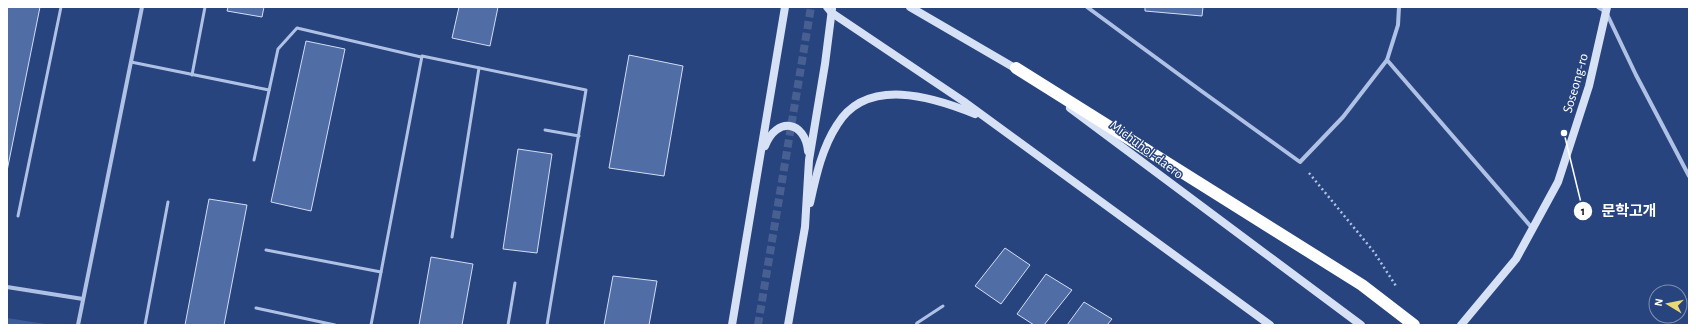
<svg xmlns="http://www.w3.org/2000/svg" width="1696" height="332" font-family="'Alegreya Sans','Noto Sans KR',sans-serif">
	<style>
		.green { fill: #3c5c9b }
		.building { fill: #516da6; stroke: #d1ddf4 }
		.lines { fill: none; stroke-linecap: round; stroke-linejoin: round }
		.secondary-tunnel { stroke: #486091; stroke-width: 8; stroke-dasharray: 8 4; stroke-linecap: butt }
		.path { stroke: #afc1e5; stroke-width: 2.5; stroke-dasharray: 2 3; stroke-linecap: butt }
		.lane { stroke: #afc1e5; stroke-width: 3 }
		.street { stroke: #afc1e5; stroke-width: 4 }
		.secondary { stroke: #d7e1f5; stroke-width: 8 }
		.highway { stroke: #fff; stroke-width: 12 }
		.labels { text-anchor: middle; stroke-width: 3; stroke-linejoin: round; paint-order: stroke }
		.street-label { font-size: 14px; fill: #fff; stroke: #28447e }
		.leader { fill: none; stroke: #fff; stroke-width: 1.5 }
		.callout-dot { fill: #fff; stroke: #28447e; stroke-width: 1.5 }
		.mark-label { font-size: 12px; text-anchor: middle; font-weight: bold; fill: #111 }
		.callout-label { font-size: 15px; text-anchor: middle; font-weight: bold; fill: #fff; stroke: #28447e; stroke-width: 3; stroke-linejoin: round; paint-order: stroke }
	</style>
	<rect width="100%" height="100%" fill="#28447e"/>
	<!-- green -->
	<path class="green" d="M7,318L52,325H7Z"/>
	<!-- building -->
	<g class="building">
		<path d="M7,7H40L7,171Z"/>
		<path d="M228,7H264L262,17L227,11Z"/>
		<path d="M459,7H498L490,46L452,38Z"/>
		<path d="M1145,7H1203L1202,16L1145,11Z"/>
		<path d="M306,41L345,49L311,211L271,202Z"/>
		<path d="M629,55L683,66L664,176L609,168Z"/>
		<path d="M518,149L552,154L537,253L503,249Z"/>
		<path d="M209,199L247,205L224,325H185Z"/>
		<path d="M1005,248L1030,265L1001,304L975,286Z"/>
		<path d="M431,257L473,264L462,325H419Z"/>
		<path d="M1046,274L1072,290L1044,325H1034L1017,314Z"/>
		<path d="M613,276L657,281L649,325H604Z"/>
		<path d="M1084,302L1112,319L1107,325H1067Z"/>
	</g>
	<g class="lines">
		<!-- secondary-tunnel -->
		<path class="secondary-tunnel" d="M758,325L811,7"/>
		<!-- path -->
		<path class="path" d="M1309,173L1374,252L1396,286"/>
		<!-- lane -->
		<g class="lane">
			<path d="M131,62L269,90"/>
			<path d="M192,75L205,7"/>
			<path d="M545,130L579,136"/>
			<path d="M254,160L278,49L297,28L421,57"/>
			<path d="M18,216L61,7"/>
			<path d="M452,237L479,68"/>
			<path d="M266,250L381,272"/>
			<path d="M256,308L335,325"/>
			<path d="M145,325L168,202"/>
			<path d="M371,325L422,56L586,90L547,325"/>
			<path d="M508,325L515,283"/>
			<path d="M916,325L917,323L943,306"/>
		</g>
		<!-- street -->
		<g class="street">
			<path d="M1087,7L1200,90L1300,162L1343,117L1387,60L1398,25L1399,7"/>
			<path d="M1598,7L1606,12L1636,75L1689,176"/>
			<path d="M1387,60L1533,229"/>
			<path d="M7,287L83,299"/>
			<path d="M78,325L142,7"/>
		</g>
		<!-- secondary -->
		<g class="secondary">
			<path d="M827,7L832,13L963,101L1270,325"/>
			<path d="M910,7L1020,71"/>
			<path d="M1070,108L1361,325"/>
			<path d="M765,146C777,116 805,121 808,151"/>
			<path d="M810,203C816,176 822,148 837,125C867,76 933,97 975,114"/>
			<path d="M732,325L785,7"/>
			<path d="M788,325L805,227L809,160L825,64L832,9"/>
			<path d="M1461,325L1516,259L1558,182L1589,86L1607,7"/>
		</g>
		<!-- highway -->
		<path class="highway" d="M1016,68L1362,285L1414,325"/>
	</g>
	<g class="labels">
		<!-- street labels -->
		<g class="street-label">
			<text transform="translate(1575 83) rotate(-74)" y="5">Soseong-ro</text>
			<text transform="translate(1147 149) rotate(37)" y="5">Michuhol-daero</text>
		</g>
	</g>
	<!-- callouts -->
	<path class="leader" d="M1564 133L1583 211"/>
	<g class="callout-dot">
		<circle cx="1564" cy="133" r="4"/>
		<circle cx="1583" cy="211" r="10"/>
	</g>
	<g class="mark-label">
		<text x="1583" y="215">1</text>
	</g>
	<g class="callout-label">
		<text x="1629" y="216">문학고개</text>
	</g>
	<!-- border -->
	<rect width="1696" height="332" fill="none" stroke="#ffffff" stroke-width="16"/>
	<!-- north arrow -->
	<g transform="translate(1668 304) rotate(280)"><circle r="19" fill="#28447e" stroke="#7e8fb2"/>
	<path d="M0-3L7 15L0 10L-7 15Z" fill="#ecd775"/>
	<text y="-6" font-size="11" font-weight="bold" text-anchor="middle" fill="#ffffff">N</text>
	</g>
</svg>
